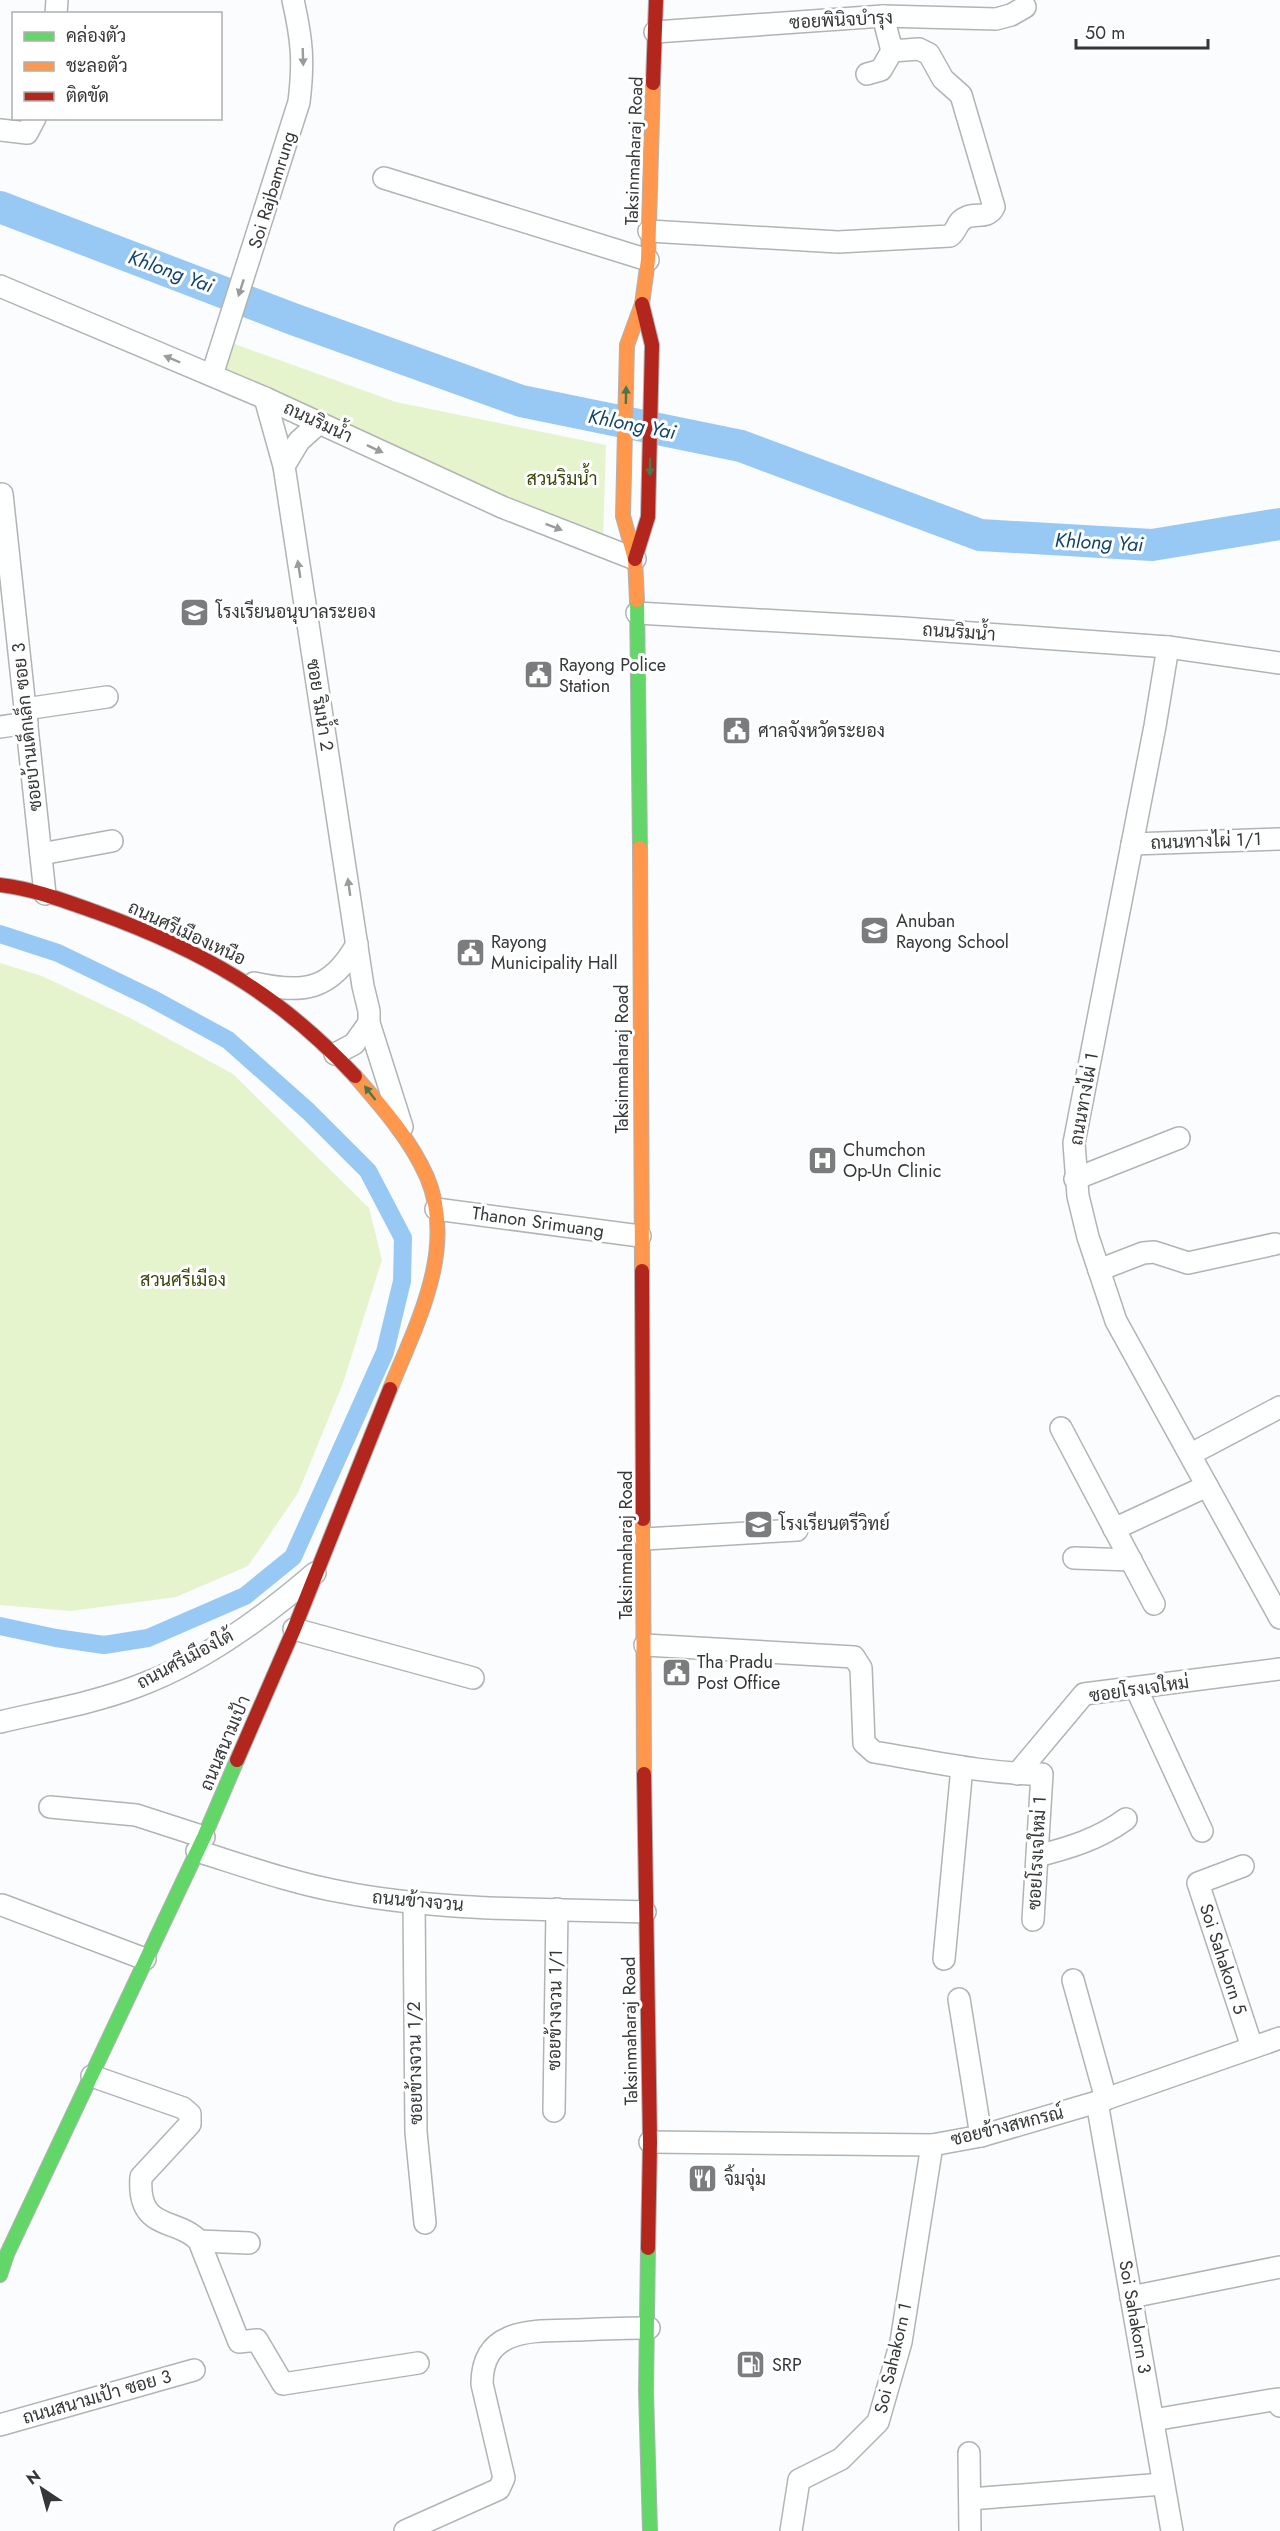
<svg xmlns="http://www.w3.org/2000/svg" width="1280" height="2531" font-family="Jost,Sarabun,sans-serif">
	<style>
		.park { fill: #e5f4cc }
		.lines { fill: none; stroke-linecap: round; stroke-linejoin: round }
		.canal { stroke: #98c9f4; stroke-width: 18 }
		.river { stroke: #98c9f4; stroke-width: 32 }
		.street-casing { stroke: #b2b3b5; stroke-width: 24 }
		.fast-casing { stroke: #b2b3b5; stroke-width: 16 }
		.slow-casing { stroke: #b2b3b5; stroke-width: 16 }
		.jam-casing { stroke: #b2b3b5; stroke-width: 16 }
		.street { stroke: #feffff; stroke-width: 21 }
		.fast { stroke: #63d668; stroke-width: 14 }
		.slow { stroke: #ff974d; stroke-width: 14 }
		.jam { stroke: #b3261e; stroke-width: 14 }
		.oneway { fill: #9a9b9c }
		.oneway2 { fill: #48774b }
		.labels { text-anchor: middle; stroke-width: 6; stroke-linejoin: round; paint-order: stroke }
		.street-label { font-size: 18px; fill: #363738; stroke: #fff }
		.park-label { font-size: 18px; fill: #374709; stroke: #fff }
		.poi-label { font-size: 18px; fill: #363738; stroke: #fff; text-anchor: start }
		.water-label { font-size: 20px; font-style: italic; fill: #12446c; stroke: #fff }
	</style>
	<rect width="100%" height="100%" fill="#fafcfe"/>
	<!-- park -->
	<g class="park">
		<path d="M232,343L396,402L606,445L603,540L220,372Z"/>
		<path d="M0,963L42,976L130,1018L233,1074L369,1208L382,1260L343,1383L298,1493L248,1566L176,1597L71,1611L0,1605Z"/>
	</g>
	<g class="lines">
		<!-- canal -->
		<path class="canal" d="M0,934L58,953L151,998L228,1040L308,1111L368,1171L403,1238L402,1281L385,1352L293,1557L245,1596L148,1638L104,1645L56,1638L0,1626"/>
		<!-- river -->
		<path class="river" d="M0,207L293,319L521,401L741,446L980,535L1152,545L1280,524"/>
		<defs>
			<g id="street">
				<path d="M56,14L57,0"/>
				<path d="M655,32L883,16L996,19L1011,15L1025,7"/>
				<path d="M867,74L881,70L892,51"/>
				<path d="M0,130L27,133L35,118"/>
				<path d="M384,178L648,260"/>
				<path d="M649,231L838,242L950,236C958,230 956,221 967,217C977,213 988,219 994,207L961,95L943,79L929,54L919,49L892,51L883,16"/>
				<path d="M0,286L265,398L502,507L635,559"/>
				<path d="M212,375L299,102C304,61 302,40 293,0"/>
				<path d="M265,398L284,466L363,986L369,1011V1023L402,1127"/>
				<path d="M284,466L299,441L319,423"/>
				<path d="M2,494L45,894"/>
				<path d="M637,613L903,628L1168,647L1280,663"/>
				<path d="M1168,647L1155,726L1074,1143L1078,1196L1088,1237L1116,1321L1280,1618"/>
				<path d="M25,709L107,697"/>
				<path d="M0,727L27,723"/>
				<path d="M1132,844L1280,839"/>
				<path d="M41,854L112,841"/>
				<path d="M254,983C303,994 331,991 357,944"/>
				<path d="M335,1054L354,1044L369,1023"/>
				<path d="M1075,1179L1179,1138"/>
				<path d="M436,1209L640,1236"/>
				<path d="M1099,1270L1143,1253L1154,1252L1188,1263L1275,1244"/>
				<path d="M1061,1428L1154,1604"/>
				<path d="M1191,1454L1280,1407"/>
				<path d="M1114,1529L1207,1486"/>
				<path d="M645,1539L797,1530"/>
				<path d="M1074,1558L1131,1560"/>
				<path d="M294,1629L473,1678"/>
				<path d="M645,1645L854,1657L861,1668L864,1743L874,1752C930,1761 985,1774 1042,1774L1033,1920"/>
				<path d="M1136,1688L1202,1831"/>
				<path d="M0,1722C46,1711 94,1703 138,1686C203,1662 263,1618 315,1573"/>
				<path d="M1017,1774L1084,1694L1280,1669"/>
				<path d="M50,1807L136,1815L204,1837"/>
				<path d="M197,1851C245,1866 292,1883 342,1892C437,1911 547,1909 645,1912"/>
				<path d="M1037,1856C1069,1848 1099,1839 1126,1819"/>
				<path d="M1243,1866L1198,1883L1252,2047"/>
				<path d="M414,1902L416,2132L425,2223"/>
				<path d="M2,1905L145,1959"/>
				<path d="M944,1959L962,1767"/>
				<path d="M1073,1980L1106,2099"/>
				<path d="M959,1999L981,2136"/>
				<path d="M92,2076L183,2108L190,2114V2124L141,2177C137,2232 177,2217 199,2241L239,2342L257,2340L283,2384L418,2363"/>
				<path d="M1097,2102L1172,2531"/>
				<path d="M554,2111L557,1909"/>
				<path d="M650,2142L932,2145L981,2136L1097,2102L1280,2038"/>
				<path d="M199,2241L249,2243"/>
				<path d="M1131,2297L1280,2267"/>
				<path d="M1153,2420L1278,2399L1280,2406"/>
				<path d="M0,2425L194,2370"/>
				<path d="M969,2453L970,2531"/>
				<path d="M970,2499L1163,2484"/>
				<path d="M405,2531L499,2489L504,2478L482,2384C482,2327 534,2331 575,2330C600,2329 624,2328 649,2328"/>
				<path d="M791,2531L799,2480L841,2459L878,2422L901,2342L932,2145"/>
			</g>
			<g id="fast">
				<path d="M637,600L640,848"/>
				<path d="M648,2248L646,2391L650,2531"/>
				<path d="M0,2275L7,2254L204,1837L237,1760"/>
			</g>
			<g id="slow">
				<path d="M637,600L635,559L623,516L627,345L642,304L648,260L653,83"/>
				<path d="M640,848L642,1271"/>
				<path d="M355,1076C381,1106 411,1140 427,1177C457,1248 417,1323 390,1389"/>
				<path d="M643,1519L644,1774"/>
			</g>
			<g id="jam">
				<path d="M653,83L656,0"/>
				<path d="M635,559L648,517L652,345L642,304"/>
				<path d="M0,885C34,889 65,901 96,912C201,950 278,993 355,1076"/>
				<path d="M642,1271L643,1519"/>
				<path d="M237,1760L294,1629L390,1389"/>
				<path d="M644,1774L650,2142L648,2248"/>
			</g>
		</defs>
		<!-- street casing -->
		<use href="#street" class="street-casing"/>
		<!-- fast casing -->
		<use href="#fast" class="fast-casing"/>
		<!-- slow casing -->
		<use href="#slow" class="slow-casing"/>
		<!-- jam casing -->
		<use href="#jam" class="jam-casing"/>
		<!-- street -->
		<use href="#street" class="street"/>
		<!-- fast -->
		<use href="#fast" class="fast"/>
		<!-- slow -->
		<use href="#slow" class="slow"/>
		<!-- jam -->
		<use href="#jam" class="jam"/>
	</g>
	<!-- one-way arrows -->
	<defs><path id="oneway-solid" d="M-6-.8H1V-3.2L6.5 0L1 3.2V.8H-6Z" transform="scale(1.5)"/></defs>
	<g class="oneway">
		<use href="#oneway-solid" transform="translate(303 57) rotate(88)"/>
		<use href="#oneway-solid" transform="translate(241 288) rotate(108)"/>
		<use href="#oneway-solid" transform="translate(172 359) rotate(-157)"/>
		<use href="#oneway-solid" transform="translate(375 449) rotate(25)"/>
		<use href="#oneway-solid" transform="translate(554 527) rotate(21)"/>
		<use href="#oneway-solid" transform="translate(299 569) rotate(-99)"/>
		<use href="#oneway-solid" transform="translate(349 887) rotate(-98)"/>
	</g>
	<g class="oneway2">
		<use href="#oneway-solid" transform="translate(626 395) rotate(-89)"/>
		<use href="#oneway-solid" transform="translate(650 467) rotate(91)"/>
		<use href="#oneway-solid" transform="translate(370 1093) rotate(-128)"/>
	</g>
	<!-- icons -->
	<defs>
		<symbol id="school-square" viewBox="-11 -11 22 22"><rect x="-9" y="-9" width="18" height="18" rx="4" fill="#7b7c7d" stroke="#fff"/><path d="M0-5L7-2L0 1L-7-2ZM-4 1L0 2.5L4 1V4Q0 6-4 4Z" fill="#fff"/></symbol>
		<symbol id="civic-square" viewBox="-11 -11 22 22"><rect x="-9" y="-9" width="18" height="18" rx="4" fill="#7b7c7d" stroke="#fff"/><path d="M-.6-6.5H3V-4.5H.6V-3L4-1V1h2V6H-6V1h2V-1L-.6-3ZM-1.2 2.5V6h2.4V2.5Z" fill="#fff"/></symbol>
		<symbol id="hospital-square" viewBox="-11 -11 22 22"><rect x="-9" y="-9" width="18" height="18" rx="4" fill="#7b7c7d" stroke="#fff"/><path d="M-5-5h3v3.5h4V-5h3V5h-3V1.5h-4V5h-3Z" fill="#fff"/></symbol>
		<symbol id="restaurant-square" viewBox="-11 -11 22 22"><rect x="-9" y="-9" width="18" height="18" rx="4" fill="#7b7c7d" stroke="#fff"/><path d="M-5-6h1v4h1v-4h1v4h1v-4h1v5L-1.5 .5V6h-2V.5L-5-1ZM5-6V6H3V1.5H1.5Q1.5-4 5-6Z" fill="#fff"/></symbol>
		<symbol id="fuel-square" viewBox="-11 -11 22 22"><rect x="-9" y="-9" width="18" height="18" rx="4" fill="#7b7c7d" stroke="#fff"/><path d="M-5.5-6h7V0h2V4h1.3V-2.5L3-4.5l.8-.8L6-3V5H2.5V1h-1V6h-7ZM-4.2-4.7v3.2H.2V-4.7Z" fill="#fff"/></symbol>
	</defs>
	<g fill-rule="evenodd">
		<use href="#school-square" x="178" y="596" width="33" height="33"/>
		<use href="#civic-square" x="522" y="658" width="33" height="33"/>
		<use href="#civic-square" x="720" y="714" width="33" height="33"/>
		<use href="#school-square" x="858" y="914" width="33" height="33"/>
		<use href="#civic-square" x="454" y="936" width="33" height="33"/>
		<use href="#hospital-square" x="806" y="1144" width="33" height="33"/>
		<use href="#school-square" x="742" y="1508" width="33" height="33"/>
		<use href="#civic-square" x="660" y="1656" width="33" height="33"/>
		<use href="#restaurant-square" x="686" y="2162" width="33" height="33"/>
		<use href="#fuel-square" x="734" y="2348" width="33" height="33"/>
	</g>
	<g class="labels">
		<!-- street labels -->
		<g class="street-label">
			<text transform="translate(841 20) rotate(-3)" y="6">ซอยพินิจบำรุง</text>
			<text transform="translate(634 151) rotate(-88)" y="6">Taksinmaharaj Road</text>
			<text transform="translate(272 190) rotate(-73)" y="6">Soi Rajbamrung</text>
			<text transform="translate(318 422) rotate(25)" y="6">ถนนริมน้ำ</text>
			<text transform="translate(959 632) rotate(4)" y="6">ถนนริมน้ำ</text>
			<text transform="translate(320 705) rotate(81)" y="6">ซอย ริมน้ำ 2</text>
			<text transform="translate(27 727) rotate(-96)" y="6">ซอยบ้านเด็กเล็ก ซอย 3</text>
			<text transform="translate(1206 841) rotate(-2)" y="6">ถนนทางไผ่ 1/1</text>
			<text transform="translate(187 933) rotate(25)" y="6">ถนนศรีเมืองเหนือ</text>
			<text transform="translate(622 1059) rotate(-90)" y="6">Taksinmaharaj Road</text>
			<text transform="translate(1084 1099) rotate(-80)" y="6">ถนนทางไผ่ 1</text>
			<text transform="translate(538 1222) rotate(8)" y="6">Thanon Srimuang</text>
			<text transform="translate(626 1545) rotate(-90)" y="6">Taksinmaharaj Road</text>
			<text transform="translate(185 1659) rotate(-28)" y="6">ถนนศรีเมืองใต้</text>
			<text transform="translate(1139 1689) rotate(-8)" y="6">ซอยโรงเจใหม่</text>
			<text transform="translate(225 1743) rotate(-67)" y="6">ถนนสนามเป้า</text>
			<text transform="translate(1037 1853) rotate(-87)" y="6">ซอยโรงเจใหม่ 1</text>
			<text transform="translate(418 1901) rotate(5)" y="6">ถนนข้างจวน</text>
			<text transform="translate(1223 1959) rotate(72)" y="6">Soi Sahakorn 5</text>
			<text transform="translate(555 2010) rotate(-89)" y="6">ซอยข้างจวน 1/1</text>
			<text transform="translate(630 2031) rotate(-91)" y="6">Taksinmaharaj Road</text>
			<text transform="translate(415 2063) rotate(-91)" y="6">ซอยข้างจวน 1/2</text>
			<text transform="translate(1007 2126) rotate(-14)" y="6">ซอยข้างสหกรณ์</text>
			<text transform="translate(1135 2317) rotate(80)" y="6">Soi Sahakorn 3</text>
			<text transform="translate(893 2358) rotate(-77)" y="6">Soi Sahakorn 1</text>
			<text transform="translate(97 2397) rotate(-16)" y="6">ถนนสนามเป้า ซอย 3</text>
		</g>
		<!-- park labels -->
		<g class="park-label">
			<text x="562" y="485">สวนริมน้ำ</text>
			<text x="183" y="1286">สวนศรีเมือง</text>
		</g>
		<!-- poi labels -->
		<g class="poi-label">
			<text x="216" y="618">โรงเรียนอนุบาลระยอง</text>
			<text x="559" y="671">Rayong Police<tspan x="559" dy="21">Station</tspan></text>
			<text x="758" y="737">ศาลจังหวัดระยอง</text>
			<text x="896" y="927">Anuban<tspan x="896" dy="21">Rayong School</tspan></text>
			<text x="491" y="948">Rayong<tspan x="491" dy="21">Municipality Hall</tspan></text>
			<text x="843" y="1156">Chumchon<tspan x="843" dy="21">Op-Un Clinic</tspan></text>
			<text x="779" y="1530">โรงเรียนตรีวิทย์</text>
			<text x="697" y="1668">Tha Pradu<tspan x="697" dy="21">Post Office</tspan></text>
			<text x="724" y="2185">จิ้มจุ่ม</text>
			<text x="772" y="2371">SRP</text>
		</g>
		<!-- water labels -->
		<g class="water-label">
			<text transform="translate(171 271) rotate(20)" y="7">Khlong Yai</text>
			<text transform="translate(632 424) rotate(11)" y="7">Khlong Yai</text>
			<text transform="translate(1099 542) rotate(3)" y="7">Khlong Yai</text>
		</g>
	</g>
	<!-- legend -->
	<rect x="12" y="12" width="210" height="108" fill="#ffffff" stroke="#afafaf" stroke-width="1.5"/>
	<rect x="24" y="32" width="30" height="9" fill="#63d668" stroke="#afafaf" stroke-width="1.5"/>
	<text x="66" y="42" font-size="18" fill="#363738">คล่องตัว</text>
	<rect x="24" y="62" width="30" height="9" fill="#ff974d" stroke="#afafaf" stroke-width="1.5"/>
	<text x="66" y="72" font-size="18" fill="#363738">ชะลอตัว</text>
	<rect x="24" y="92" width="30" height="9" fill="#b3261e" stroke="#afafaf" stroke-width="1.5"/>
	<text x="66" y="102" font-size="18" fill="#363738">ติดขัด</text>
	<!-- north arrow -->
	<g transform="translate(42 2489) rotate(324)" stroke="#ffffff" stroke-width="4.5" paint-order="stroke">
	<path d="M0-4.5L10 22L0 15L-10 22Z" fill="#363738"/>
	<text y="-9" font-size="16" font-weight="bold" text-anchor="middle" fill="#363738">N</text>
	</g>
	<!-- scale -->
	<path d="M1076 39v9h132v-9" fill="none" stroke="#363738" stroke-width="3"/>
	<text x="1085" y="39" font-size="18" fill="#363738" stroke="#ffffff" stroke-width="4.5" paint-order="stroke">50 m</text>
</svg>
